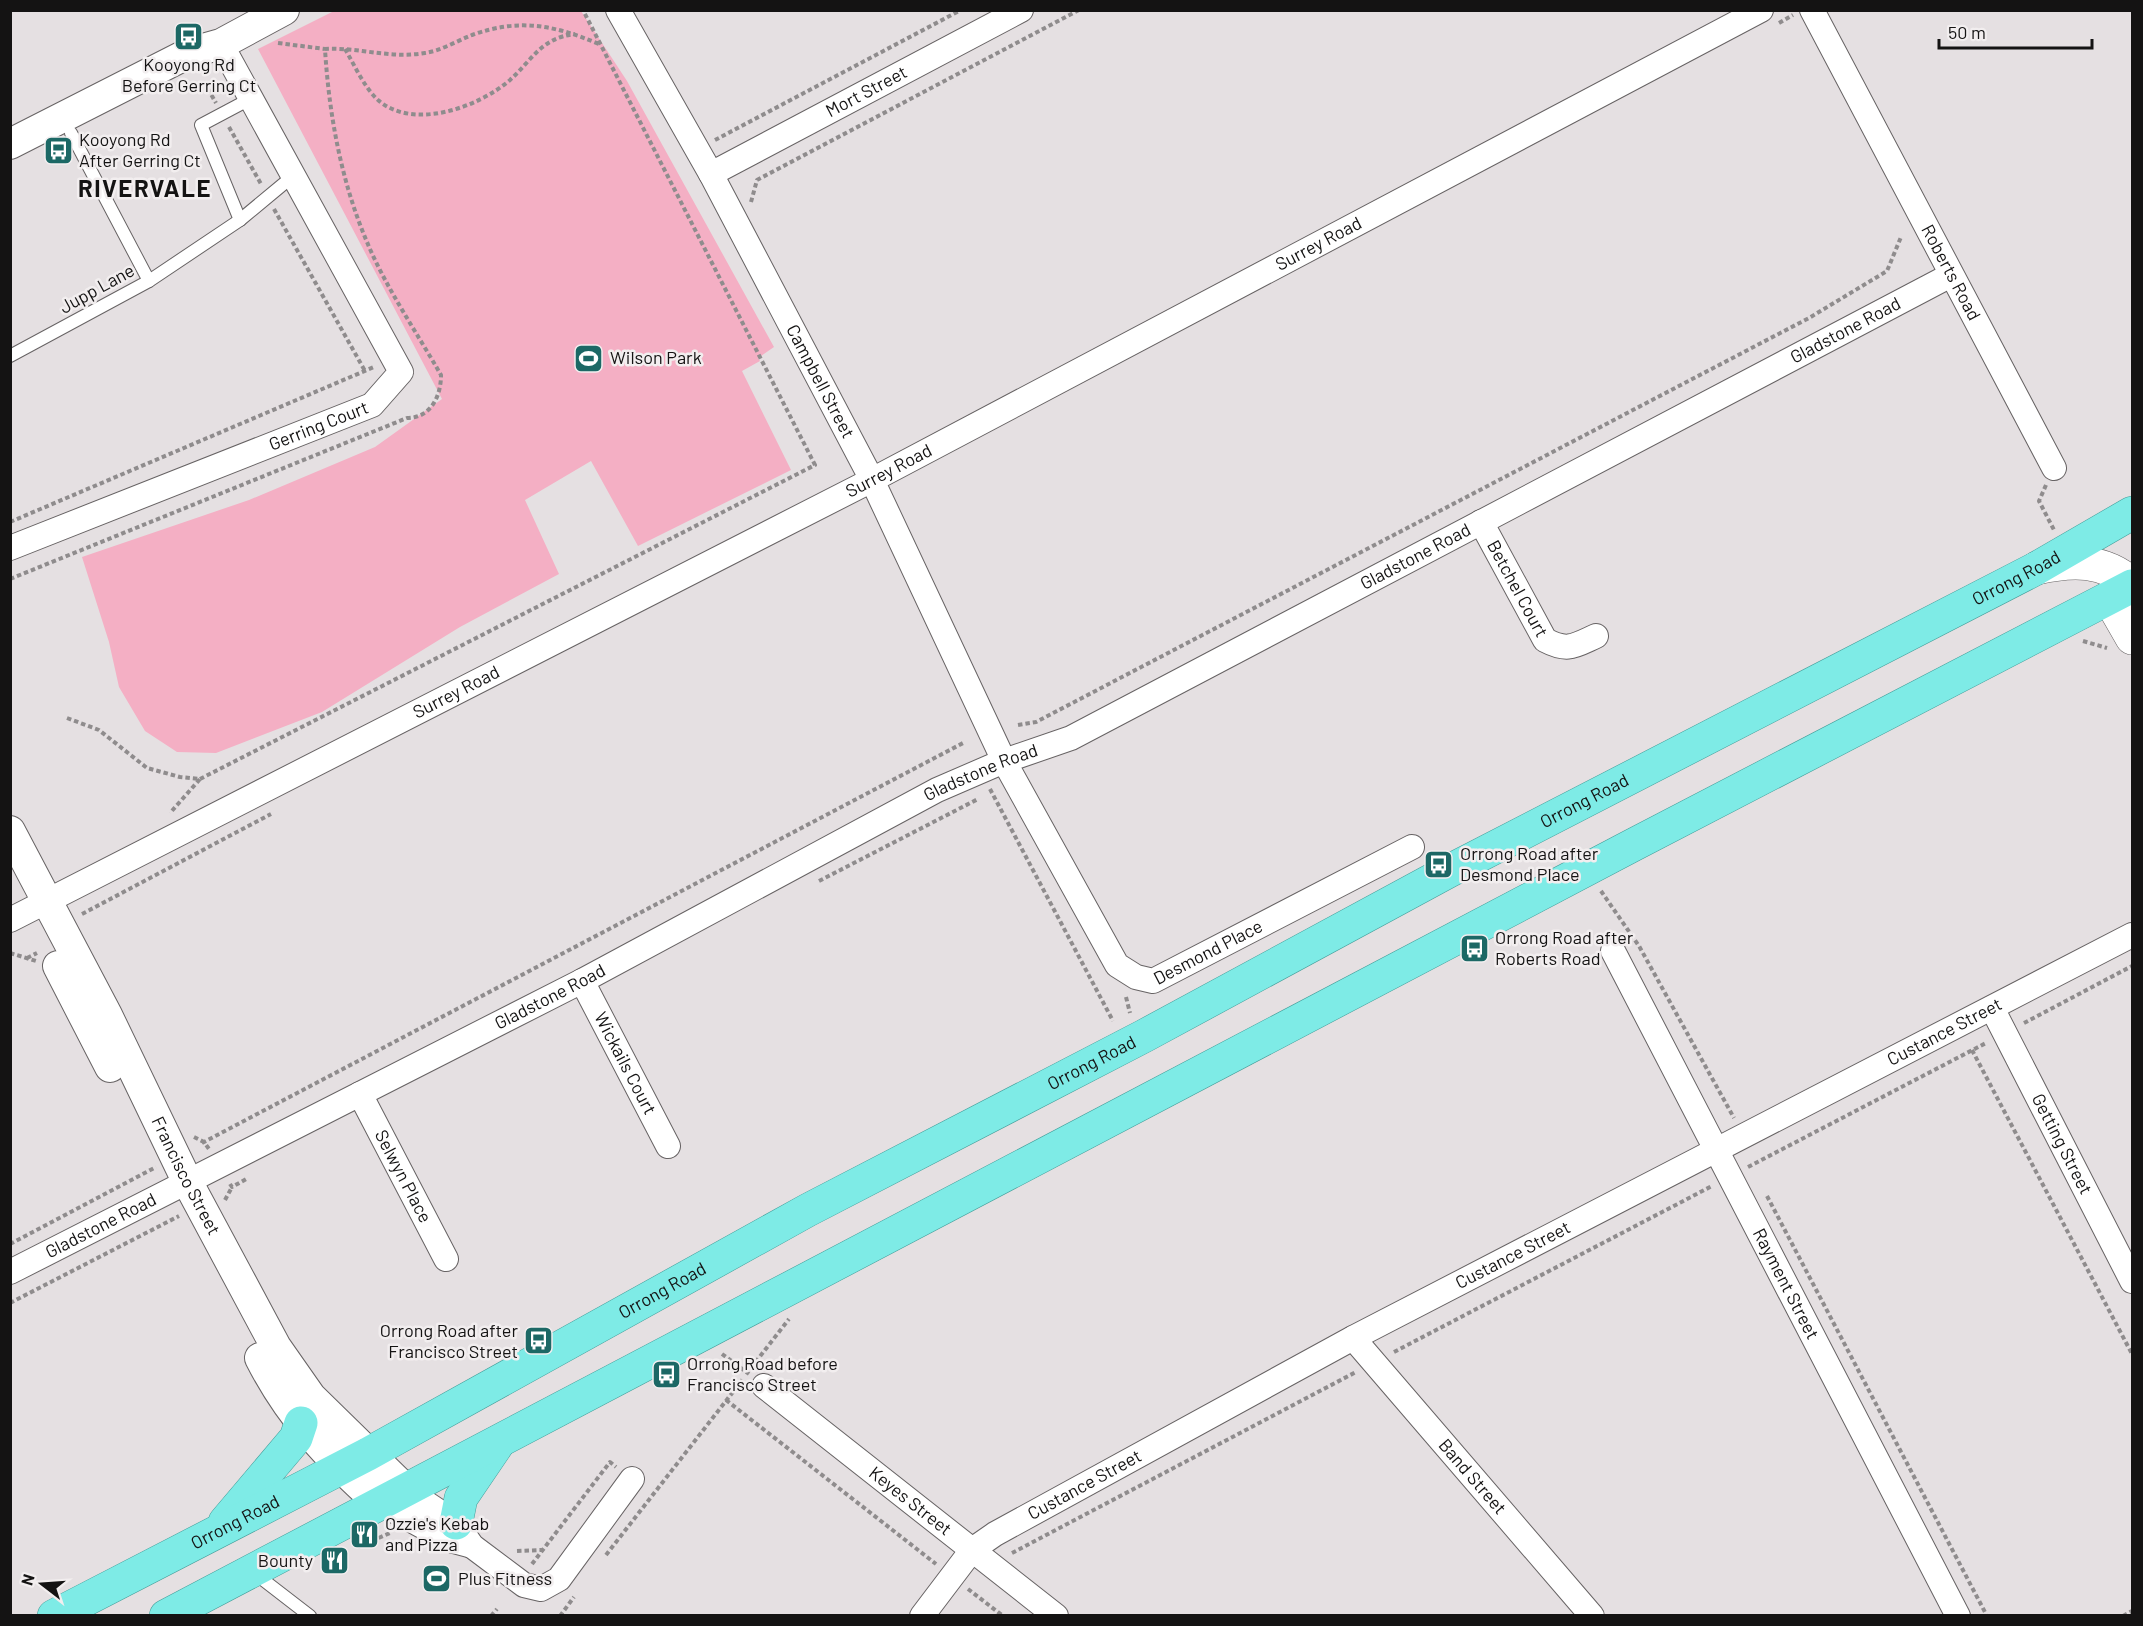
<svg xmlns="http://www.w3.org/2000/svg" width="2143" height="1626" font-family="Barlow,sans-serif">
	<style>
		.green { fill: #f4afc4 }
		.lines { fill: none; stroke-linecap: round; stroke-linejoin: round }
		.service-casing { stroke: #676364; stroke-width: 14 }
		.minor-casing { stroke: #676364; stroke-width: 26 }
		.tertiary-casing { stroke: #676364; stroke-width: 32 }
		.secondary-casing { stroke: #676364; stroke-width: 34 }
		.trunk-casing { stroke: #439c98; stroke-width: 34 }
		.path { stroke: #8f8c8d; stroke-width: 4; stroke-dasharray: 4.5 3; stroke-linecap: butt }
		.service { stroke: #fff; stroke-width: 12 }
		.minor { stroke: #fff; stroke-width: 24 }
		.tertiary { stroke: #fff; stroke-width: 30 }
		.secondary { stroke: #fff; stroke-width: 33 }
		.trunk { stroke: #7eebe6; stroke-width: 33 }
		.labels { text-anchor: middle; stroke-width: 5; stroke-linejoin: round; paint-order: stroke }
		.poi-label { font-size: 18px; fill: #141313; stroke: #f2eeef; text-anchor: start }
		.street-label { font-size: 18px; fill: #141313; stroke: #f2eeef }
		.district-label { font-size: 24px; font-weight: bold; letter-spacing: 1.5px; fill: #141313; stroke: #f2eeef }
	</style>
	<rect width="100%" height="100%" fill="#e5e0e2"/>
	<!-- green -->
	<path class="green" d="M336,10L581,11L627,81L774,347L758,358L760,361L742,371L791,470L638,546L591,461L525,500L559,574L460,627L322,712L216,753L177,752L145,731L119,687L109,642L82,557L249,500L375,447L442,399L258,49Z"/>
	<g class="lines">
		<defs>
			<g id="service">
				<path d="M71,133L149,281"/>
				<path d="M240,220L201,125L250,99"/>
				<path d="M10,356L149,281L240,220L293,176"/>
				<path d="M253,1572L310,1616"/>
			</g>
			<g id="minor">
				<path id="s1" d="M618,10L711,174L872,480L1004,761L1117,965L1136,977L1153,981L1412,847"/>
				<path id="s2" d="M1812,10L2054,468"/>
				<path id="s3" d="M711,174L1021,10"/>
				<path id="s4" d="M1481,522L1545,640C1568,652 1574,646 1596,636"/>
				<path id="s5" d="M10,548L372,405L401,372L221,44"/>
				<path id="s6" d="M10,920L872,480L1761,10"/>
				<path id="s7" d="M1613,951L1958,1616"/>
				<path id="s8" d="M582,981L668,1146"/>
				<path id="s9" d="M1992,1008L2132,1281"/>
				<path id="s10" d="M360,1094L446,1259"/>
				<path id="s11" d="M10,1272L582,981L937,790L1004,761L1071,738L1951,275"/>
				<path id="s12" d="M1353,1338L1592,1616"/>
				<path id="s13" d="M764,1386L1056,1616"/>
				<path d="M405,1489L456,1523L472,1546L524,1585L541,1589L559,1579L632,1479"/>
				<path d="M378,1502L446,1539L472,1546"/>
				<path id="s14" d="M922,1616L972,1550L995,1534L1353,1338L2132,935"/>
			</g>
			<g id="tertiary">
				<path d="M10,144L189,53L221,44L284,10"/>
				<path id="s15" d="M10,831L107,1015L187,1181L276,1347L311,1397L405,1489"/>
				<path d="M58,966L110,1067"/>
				<path d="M260,1358C290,1417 329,1458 378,1502"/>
			</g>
			<g id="secondary">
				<path d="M2037,568C2072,560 2104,559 2132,584"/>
				<path d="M2109,598L2132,638"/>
			</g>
			<g id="trunk">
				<path d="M225,1522L296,1438L301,1423"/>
				<path d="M456,1523L461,1498L499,1442"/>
				<path id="s16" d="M54,1616L368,1454L808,1210L1144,1036L1449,871L2037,568L2132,513"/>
				<path d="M166,1616L1633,845L2132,586"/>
			</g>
		</defs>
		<!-- service casing -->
		<use href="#service" class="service-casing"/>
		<!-- minor casing -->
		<use href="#minor" class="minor-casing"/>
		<!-- tertiary casing -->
		<use href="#tertiary" class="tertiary-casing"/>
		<!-- secondary casing -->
		<use href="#secondary" class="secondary-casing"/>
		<!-- trunk casing -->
		<use href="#trunk" class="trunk-casing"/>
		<!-- path -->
		<g class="path">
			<path d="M1779,23L1793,15"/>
			<path d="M278,43L325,49"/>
			<path d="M345,49C355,66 364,87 378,100C413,131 479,107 510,80C533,59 541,38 575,34"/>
			<path d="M204,82L216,103"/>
			<path d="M229,127L261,184"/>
			<path d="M715,140L961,10"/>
			<path d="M751,202L757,180L1079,10"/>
			<path d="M274,209L365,371"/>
			<path d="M2046,485L2039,501L2054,530"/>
			<path d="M10,522L374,367"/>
			<path d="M10,579L407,418C431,418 441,396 441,375C417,333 385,286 367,242C341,181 329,114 325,49C359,47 389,59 425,53C440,51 457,41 472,35C519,18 554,25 599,44"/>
			<path d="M2083,641L2107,648"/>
			<path d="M67,718L99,730L147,768L180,777L200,779L170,813"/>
			<path d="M1018,725L1036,722L1809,318L1887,271L1901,237"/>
			<path d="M200,779L815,465L583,10"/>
			<path d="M990,789L1113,1021"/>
			<path d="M819,881L978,799"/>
			<path d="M1601,891L1639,946L1734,1118"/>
			<path d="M82,914L271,814"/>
			<path d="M10,953L36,961"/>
			<path d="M27,958L37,953"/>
			<path d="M1126,997L1130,1013"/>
			<path d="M2024,1023L2132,966"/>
			<path d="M1972,1050L2132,1354"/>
			<path d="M194,1137L204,1142L209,1149"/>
			<path d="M202,1143L965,742"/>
			<path d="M1748,1167L1986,1043"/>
			<path d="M230,1184L232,1187L248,1178"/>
			<path d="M1767,1196L1987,1616"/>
			<path d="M225,1200L232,1187"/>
			<path d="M10,1244L156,1167"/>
			<path d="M10,1303L179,1216"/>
			<path d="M1394,1352L1712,1186"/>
			<path d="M722,1354L749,1374"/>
			<path d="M751,1368L789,1319"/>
			<path d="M726,1400L936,1564"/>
			<path d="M358,1547L390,1533"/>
			<path d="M517,1551L542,1550"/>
			<path d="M1012,1553L1356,1372"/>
			<path d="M606,1555L743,1379"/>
			<path d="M532,1564L610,1462L616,1467"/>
			<path d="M968,1589L1003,1616"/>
			<path d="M491,1616L497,1609"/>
			<path d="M560,1616L574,1597"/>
			<path d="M2123,1616L2132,1611"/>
		</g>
		<!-- service -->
		<use href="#service" class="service"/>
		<!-- minor -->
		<use href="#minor" class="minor"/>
		<!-- tertiary -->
		<use href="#tertiary" class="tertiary"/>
		<!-- secondary -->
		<use href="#secondary" class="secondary"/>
		<!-- trunk -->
		<use href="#trunk" class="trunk"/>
	</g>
	<!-- icons -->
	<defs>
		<symbol id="bus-square" viewBox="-11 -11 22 22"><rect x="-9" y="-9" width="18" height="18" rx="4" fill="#1c6865" stroke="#f2eeef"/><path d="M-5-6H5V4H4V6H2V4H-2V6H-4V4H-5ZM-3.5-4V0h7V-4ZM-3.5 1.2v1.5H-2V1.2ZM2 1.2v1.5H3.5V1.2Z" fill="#fff"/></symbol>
		<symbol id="stadium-square" viewBox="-11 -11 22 22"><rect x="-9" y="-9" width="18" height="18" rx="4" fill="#1c6865" stroke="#f2eeef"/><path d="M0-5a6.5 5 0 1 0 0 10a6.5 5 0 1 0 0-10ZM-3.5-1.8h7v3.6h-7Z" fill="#fff"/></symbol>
		<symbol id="restaurant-square" viewBox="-11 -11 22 22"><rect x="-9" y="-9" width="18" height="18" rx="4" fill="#1c6865" stroke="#f2eeef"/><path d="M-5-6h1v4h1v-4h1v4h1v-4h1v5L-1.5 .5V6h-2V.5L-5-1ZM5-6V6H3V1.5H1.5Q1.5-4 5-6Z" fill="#fff"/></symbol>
	</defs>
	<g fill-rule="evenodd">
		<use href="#bus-square" x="172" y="20" width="33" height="33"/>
		<use href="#bus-square" x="42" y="134" width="33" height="33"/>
		<use href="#stadium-square" x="572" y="342" width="33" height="33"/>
		<use href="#bus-square" x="1422" y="848" width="33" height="33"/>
		<use href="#bus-square" x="1458" y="932" width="33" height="33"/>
		<use href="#bus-square" x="522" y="1324" width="33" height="33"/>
		<use href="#bus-square" x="650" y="1358" width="33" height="33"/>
		<use href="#restaurant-square" x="348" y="1518" width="33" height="33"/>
		<use href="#restaurant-square" x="318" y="1544" width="33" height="33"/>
		<use href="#stadium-square" x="420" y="1562" width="33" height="33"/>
	</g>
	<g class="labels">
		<!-- poi labels -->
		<g class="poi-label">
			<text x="189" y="71" text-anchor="middle">Kooyong Rd<tspan x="189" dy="21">Before Gerring Ct</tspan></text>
			<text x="79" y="146">Kooyong Rd<tspan x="79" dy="21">After Gerring Ct</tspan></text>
			<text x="610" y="364">Wilson Park</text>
			<text x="1460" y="860">Orrong Road after<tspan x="1460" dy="21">Desmond Place</tspan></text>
			<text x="1495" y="944">Orrong Road after<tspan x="1495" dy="21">Roberts Road</tspan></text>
			<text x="518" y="1337" text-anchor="end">Orrong Road after<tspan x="518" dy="21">Francisco Street</tspan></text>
			<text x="687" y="1370">Orrong Road before<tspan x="687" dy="21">Francisco Street</tspan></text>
			<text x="385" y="1530">Ozzie's Kebab<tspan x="385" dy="21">and Pizza</tspan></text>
			<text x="313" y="1567" text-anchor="end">Bounty</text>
			<text x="458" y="1585">Plus Fitness</text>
		</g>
		<!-- street labels -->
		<g class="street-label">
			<text dy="6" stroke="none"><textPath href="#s3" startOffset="176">Mort Street</textPath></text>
			<text dy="6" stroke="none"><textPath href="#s6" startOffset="1473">Surrey Road</textPath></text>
			<text dy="6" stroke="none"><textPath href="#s2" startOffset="297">Roberts Road</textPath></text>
			<text transform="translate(97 289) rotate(-29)" y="6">Jupp Lane</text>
			<text dy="6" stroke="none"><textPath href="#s11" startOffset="2064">Gladstone Road</textPath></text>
			<text dy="6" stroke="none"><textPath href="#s1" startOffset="423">Campbell Street</textPath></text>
			<text dy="6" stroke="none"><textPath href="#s5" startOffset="332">Gerring Court</textPath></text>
			<text dy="6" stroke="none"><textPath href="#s6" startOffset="987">Surrey Road</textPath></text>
			<text dy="6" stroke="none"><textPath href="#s11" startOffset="1578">Gladstone Road</textPath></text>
			<text dy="6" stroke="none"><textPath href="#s16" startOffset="2220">Orrong Road</textPath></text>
			<text dy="6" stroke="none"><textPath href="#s4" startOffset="76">Betchel Court</textPath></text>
			<text dy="6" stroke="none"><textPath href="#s6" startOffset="501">Surrey Road</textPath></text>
			<text dy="6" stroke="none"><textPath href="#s11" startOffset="1092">Gladstone Road</textPath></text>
			<text dy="6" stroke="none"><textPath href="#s16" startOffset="1734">Orrong Road</textPath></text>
			<text dy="6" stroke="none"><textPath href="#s1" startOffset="1180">Desmond Place</textPath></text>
			<text dy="6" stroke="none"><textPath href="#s11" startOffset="606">Gladstone Road</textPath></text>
			<text dy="6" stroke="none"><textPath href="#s14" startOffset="1185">Custance Street</textPath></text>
			<text dy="6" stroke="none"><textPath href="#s8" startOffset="93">Wickails Court</textPath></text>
			<text dy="6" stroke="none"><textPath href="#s16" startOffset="1176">Orrong Road</textPath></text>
			<text dy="6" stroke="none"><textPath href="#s9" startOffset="153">Getting Street</textPath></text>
			<text dy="6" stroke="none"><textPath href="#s15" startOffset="387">Francisco Street</textPath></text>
			<text dy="6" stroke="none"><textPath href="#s10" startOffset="93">Selwyn Place</textPath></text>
			<text dy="6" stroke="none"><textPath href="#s11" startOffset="102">Gladstone Road</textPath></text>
			<text dy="6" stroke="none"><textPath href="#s14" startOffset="699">Custance Street</textPath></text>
			<text dy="6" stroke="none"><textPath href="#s7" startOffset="375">Rayment Street</textPath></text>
			<text dy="6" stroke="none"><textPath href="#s16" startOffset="690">Orrong Road</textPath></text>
			<text dy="6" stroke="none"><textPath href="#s12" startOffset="183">Band Street</textPath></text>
			<text dy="6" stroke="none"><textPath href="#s14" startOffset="213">Custance Street</textPath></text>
			<text dy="6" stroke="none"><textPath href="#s13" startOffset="186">Keyes Street</textPath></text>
			<text dy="6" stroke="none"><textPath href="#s16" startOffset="204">Orrong Road</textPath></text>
		</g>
		<!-- district labels -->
		<g class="district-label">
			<text x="145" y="197">RIVERVALE</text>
		</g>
	</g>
	<!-- border -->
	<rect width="2143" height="1626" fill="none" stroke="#141313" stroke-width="24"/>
	<!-- north arrow -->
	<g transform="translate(42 1584) rotate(287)" stroke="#f2eeef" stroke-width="4.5" paint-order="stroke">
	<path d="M0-4.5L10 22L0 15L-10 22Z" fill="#141313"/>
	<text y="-9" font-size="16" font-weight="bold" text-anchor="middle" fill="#141313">N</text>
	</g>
	<!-- scale -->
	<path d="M1939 39v9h153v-9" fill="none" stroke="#141313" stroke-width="3"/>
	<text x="1948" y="39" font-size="18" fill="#141313" stroke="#f2eeef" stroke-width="4.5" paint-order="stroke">50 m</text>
</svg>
